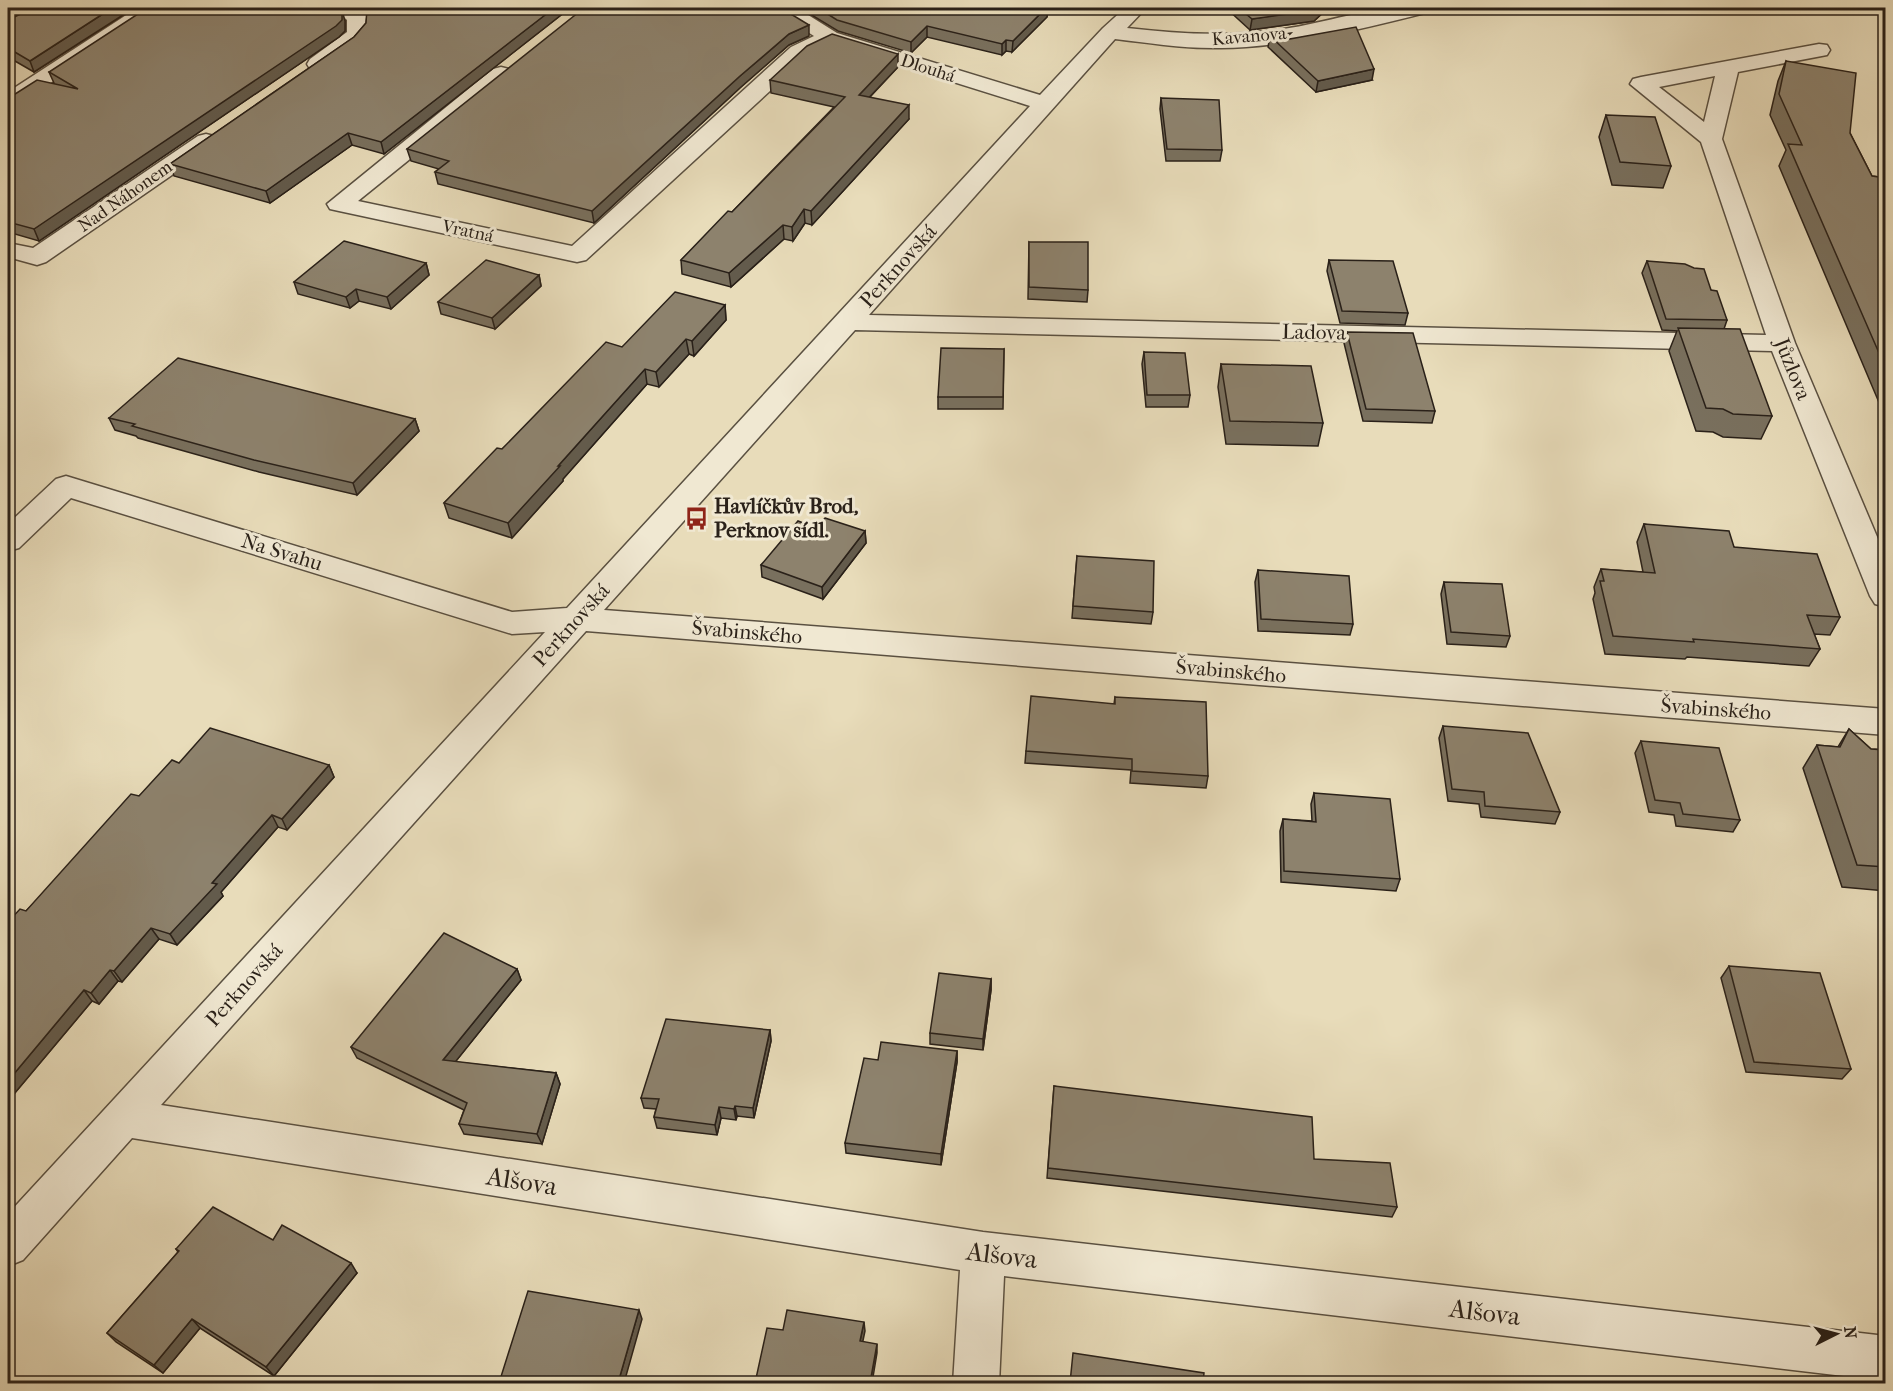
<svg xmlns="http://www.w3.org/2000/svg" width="1893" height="1391" font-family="'IM FELL French Canon',serif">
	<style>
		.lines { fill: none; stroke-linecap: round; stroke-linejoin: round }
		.street-casing { stroke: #5a5041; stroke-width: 3 }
		.street { fill: #f0e8d2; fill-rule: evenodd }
		.wall { fill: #79705e; stroke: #2a2119; stroke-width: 1.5 }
		.shaded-wall { fill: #635b4c; stroke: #2a2119; stroke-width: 1.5 }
		.building { fill: #8d826d; stroke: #2a2119; stroke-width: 1.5 }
		.labels { text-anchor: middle; stroke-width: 6; stroke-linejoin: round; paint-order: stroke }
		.far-street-label { font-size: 18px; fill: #2a2119; stroke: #f0e8d2 }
		.street-label { font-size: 21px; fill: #2a2119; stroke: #f0e8d2 }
		.poi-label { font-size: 21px; font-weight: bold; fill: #2a2119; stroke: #f0e8d2; text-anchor: start }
		.near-street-label { font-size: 26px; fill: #2a2119; stroke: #f0e8d2 }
	</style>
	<rect width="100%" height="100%" fill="#e8dcba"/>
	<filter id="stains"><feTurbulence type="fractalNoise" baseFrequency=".00333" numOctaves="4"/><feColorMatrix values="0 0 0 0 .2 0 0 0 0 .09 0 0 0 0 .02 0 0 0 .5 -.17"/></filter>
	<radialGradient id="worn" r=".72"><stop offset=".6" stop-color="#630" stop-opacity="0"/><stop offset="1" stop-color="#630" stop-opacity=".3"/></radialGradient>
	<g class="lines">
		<defs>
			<g id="street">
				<path d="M137,8H160L157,12L16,106L8,108V92Z"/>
				<path d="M334,8C410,0 342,76 310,69L307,64L310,59L347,32V20Z"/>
				<path d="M773,8H797L837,33L1040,95L1103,28L1125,8H1146L1127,28C1180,34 1230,37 1283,29C1331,22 1383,2 1432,8L1429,12C1362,29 1290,47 1221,48C1185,49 1150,43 1115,39L869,315L1766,335L1701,142L1630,84L1633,79L1641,77L1819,44L1827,45L1830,50L1827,55L1738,72L1722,139L1795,343L1886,558V607L1875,604L1870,596L1772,351L855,330L604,610L1886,709V735L586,631L161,1105L983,1232L1886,1336V1381L1004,1276L999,1384H953L960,1270L132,1138L23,1260L8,1266V1214L545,632L512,634L71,498L19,548L8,551V524L56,479L66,476L512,612L567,608L1030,106L832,44L807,57L586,260L577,262L339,211L330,209L327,204L493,69L501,67L509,69L512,74L509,79L358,201L572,246L791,47L814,36L776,12ZM1715,76L1704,122L1659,87Z"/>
				<path d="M206,134L214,136L217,141L214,146L46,262L37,265L8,257V243L33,248L198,136Z"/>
			</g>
		</defs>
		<!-- street casing -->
		<use href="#street" class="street-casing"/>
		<!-- street -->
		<use href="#street" class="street"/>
	</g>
	<!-- wall -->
	<g class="wall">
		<path d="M33,8H134L34,72L8,57V20Z"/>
		<path d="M359,8H570L384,154L352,145L270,203L174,176L170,164L354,37L366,23L367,15Z"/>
		<path d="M800,8H1048L1047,17L1012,52L1006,51L1002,55L927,37L911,53L838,31Z"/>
		<path d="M1226,8H1328L1314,21L1250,30Z"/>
		<path d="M345,21V31L339,37L39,241L8,232V98L54,83L49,72Z"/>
		<path d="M809,36L789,45L741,87L594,223L438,184L435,172L439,169L411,161L407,149Z"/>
		<path d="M1270,36L1290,39L1372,80L1316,92L1268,47Z"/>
		<path d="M1786,61L1850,133L1872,176L1886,178V419L1779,166L1786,150L1770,115L1778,81Z"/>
		<path d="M898,67L870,97L909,119L812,225L805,223L793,241L784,239L731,287L682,274L681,260L732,212L834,107L771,93L770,80Z"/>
		<path d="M1161,98L1222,150L1220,161H1166L1160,109Z"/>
		<path d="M1606,115L1671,166L1663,188L1612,185L1599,137Z"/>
		<path d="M1029,242L1088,290L1087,302L1028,299Z"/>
		<path d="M1329,260L1408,313L1405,325L1340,323L1327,271Z"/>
		<path d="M1647,261L1711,290L1727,320L1724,329L1772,416L1761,439L1723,437L1713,432L1696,431L1669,351L1677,331L1662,330L1642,273Z"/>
		<path d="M426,263L429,275L391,309L359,301L350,308L298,294L294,282Z"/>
		<path d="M539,275L541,286L495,329L441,314L438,302Z"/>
		<path d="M725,305L726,320L694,356L689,354L659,387L647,384L563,479V481L512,538L449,518L444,503L502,449L622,347Z"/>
		<path d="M1347,332L1435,411L1432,423L1363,421L1344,343Z"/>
		<path d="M1004,349L1003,409H938V397Z"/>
		<path d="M1144,352L1190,395L1188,407H1146L1142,364Z"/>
		<path d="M1221,364L1323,423L1318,446L1226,444L1218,387Z"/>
		<path d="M109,418L415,419L419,431L357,495L259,472L138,438L136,436L115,430Z"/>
		<path d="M1644,524L1734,547L1840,617L1830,635L1814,634L1820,649L1809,666L1687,657L1685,659L1605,654L1593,599L1595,593L1594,587L1601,569L1643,572L1637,542Z"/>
		<path d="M816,528L865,531L866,543L823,599L762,577L761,565Z"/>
		<path d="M1077,556L1153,612L1151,624L1072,618Z"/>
		<path d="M1258,570L1353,624L1350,635L1258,631L1255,582Z"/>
		<path d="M1444,582L1510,636L1506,647L1447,644L1441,594Z"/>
		<path d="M1115,697L1208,776L1206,788L1130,783L1131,770L1025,763L1026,751L1114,704Z"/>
		<path d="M1443,726L1560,812L1555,824L1481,817L1479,804L1448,801L1439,738Z"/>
		<path d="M1849,729L1871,749L1886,750V891L1842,887L1803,768L1817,745L1838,747Z"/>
		<path d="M1641,741L1740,820L1733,832L1676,826L1674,815L1649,812L1635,753Z"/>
		<path d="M179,763L329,765L334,777L287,830L278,827L221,892L223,896L177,945L159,939L122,982L118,981L99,1004L92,1001L14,1094L8,1092V922L26,911L139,796Z"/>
		<path d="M1314,793L1400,879L1396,891L1281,882L1280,831L1283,819L1312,821L1311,804Z"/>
		<path d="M1729,966L1851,1069L1842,1079L1746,1072L1721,978Z"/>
		<path d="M517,969L521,980L455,1062L556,1073L560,1084L542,1144L464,1134L459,1124L464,1110L357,1058L351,1047Z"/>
		<path d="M991,979V990L983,1050L930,1044V1033Z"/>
		<path d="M770,1030L771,1041L754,1118L737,1116L736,1120L721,1118L717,1135L657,1128L654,1117L656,1109L644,1108L641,1098Z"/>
		<path d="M957,1051V1062L941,1165L846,1153L845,1143L878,1060Z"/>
		<path d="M1054,1086L1314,1159L1397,1207L1392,1217L1047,1178Z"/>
		<path d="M273,1240L357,1273L274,1376L200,1328L163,1373L116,1342L107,1333L178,1252L176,1249Z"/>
	</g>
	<!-- shaded-wall -->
	<g class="shaded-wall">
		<path d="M112,8H134L34,72L30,61Z"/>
		<path d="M554,8H570L384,154L381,142Z"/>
		<path d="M1046,8H1048L1047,17L1012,52L1013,41Z"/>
		<path d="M1319,8H1328L1314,21L1250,30L1252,19Z"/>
		<path d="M342,10L345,21V31L339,37L39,241L34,229Z"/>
		<path d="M809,25V36L789,45L741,87L594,223L592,211L740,76L789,34Z"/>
		<path d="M927,26V37L911,53V42Z"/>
		<path d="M1006,40V51L1002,55V44Z"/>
		<path d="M898,54V67L859,108V95Z"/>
		<path d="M1374,69L1372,80L1316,92L1318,81Z"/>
		<path d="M9,74L14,85L8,91V75Z"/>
		<path d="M909,105V119L812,225L811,211Z"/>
		<path d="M348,133L352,145L270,203L266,191Z"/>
		<path d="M804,209L805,223L793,241L792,227Z"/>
		<path d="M783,225L784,239L731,287L729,273Z"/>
		<path d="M426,263L429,275L391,309L387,297Z"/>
		<path d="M539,275L541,286L495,329L492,318Z"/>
		<path d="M356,289L359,301L350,308L346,297Z"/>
		<path d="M725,305L726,320L694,356L692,341Z"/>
		<path d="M686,339L689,354L659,387L656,372Z"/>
		<path d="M645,369L647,384L563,479V481L512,538L508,523L558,466Z"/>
		<path d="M415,419L419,431L357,495L353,483Z"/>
		<path d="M865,531L866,543L823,599L822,587Z"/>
		<path d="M329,765L334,777L287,830L282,819Z"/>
		<path d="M272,815L278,827L221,892L223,896L177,945L170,934L212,883Z"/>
		<path d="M151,928L159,939L122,982L114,971Z"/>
		<path d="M517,969L521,980L448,1071L443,1060Z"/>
		<path d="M110,970L118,981L99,1004L91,993Z"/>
		<path d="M991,979V990L983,1050V1039Z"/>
		<path d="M84,990L92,1001L14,1094L8,1086V1081Z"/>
		<path d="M770,1030L771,1041L754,1118L753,1108Z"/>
		<path d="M957,1051V1062L941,1165V1154Z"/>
		<path d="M556,1073L560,1084L542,1144L537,1134Z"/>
		<path d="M735,1106L737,1116L736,1120L734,1109Z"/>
		<path d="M719,1107L721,1118L717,1135L715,1125Z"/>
		<path d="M351,1263L357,1273L274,1376L266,1367Z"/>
		<path d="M639,1310L642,1319L624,1383H618Z"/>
		<path d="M192,1319L200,1328L163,1373L154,1365Z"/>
		<path d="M864,1322L865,1331L861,1350L860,1341Z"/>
		<path d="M877,1344V1353L872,1383H870Z"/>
	</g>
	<!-- building -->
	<g class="building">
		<path d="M33,8H112L30,61L8,48V20Z"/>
		<path d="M147,8H339L342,10V20L336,26L34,229L8,222V98L12,96L37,80L78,89L49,72Z"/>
		<path d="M367,8H554L381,142L348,133L266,191L170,164L354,37L366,23Z"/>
		<path d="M584,8H781L809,25L789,34L740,76L592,211L435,172L449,161L407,149Z"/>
		<path d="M818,8H1046L1013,41L1006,40L1002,44L927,26L911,42L837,20Z"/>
		<path d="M1239,8H1319L1316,10L1252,19Z"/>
		<path d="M1356,27L1374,69L1318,81L1270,36L1291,33L1284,40Z"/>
		<path d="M832,34L898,54L859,95L909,105L811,211L804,209L792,227L783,225L729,273L681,260L728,211L732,212L845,97L770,80L807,46Z"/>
		<path d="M1786,61L1856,73L1850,133L1872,176L1886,178V369L1788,144L1802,145L1779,94Z"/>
		<path d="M1161,98L1219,100L1222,150L1167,149Z"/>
		<path d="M1606,115L1655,117L1671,166L1620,162Z"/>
		<path d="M344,241L426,263L387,297L356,289L346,297L294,282Z"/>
		<path d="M1029,242H1088V290L1029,287Z"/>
		<path d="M486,260L539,275L492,318L438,302Z"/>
		<path d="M1329,260L1393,261L1408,313L1342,311Z"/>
		<path d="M1647,261L1685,264L1694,268L1704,269L1711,290L1717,291L1727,320L1666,319Z"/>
		<path d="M675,292L725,305L692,341L686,339L656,372L645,369L558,466H560L508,523L444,503L497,448L502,449L606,342L622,347Z"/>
		<path d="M1678,328L1740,329L1772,416L1733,414L1723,409L1706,408Z"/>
		<path d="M1347,332L1413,333L1435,411L1366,409Z"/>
		<path d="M941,348L1004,349L1003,397H938Z"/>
		<path d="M1144,352L1185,353L1190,395H1147Z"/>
		<path d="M178,358L415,419L353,483L254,460L132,426L135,424L109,418Z"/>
		<path d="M1221,364L1311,366L1323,423L1230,421Z"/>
		<path d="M825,518L865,531L822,587L761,565L798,521L816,528Z"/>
		<path d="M1644,524L1729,531L1734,547L1817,554L1840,617L1807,615L1820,649L1693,639L1694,642L1613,636L1600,581H1604L1601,569L1655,573Z"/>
		<path d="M1077,556L1154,561L1153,612L1073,606Z"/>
		<path d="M1258,570L1349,576L1353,624L1261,619Z"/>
		<path d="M1444,582L1502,584L1510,636L1451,632Z"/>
		<path d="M1031,696L1115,704V697L1206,702L1208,776L1132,771V759L1026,751Z"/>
		<path d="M1443,726L1528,733L1560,812L1485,806L1484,792L1452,789Z"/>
		<path d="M210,728L329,765L282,819L272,815L212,883L217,884L170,934L151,928L114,971L110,970L91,993L84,990L8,1081V922L20,909L26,911L131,794L139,796L172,760L179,763Z"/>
		<path d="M1849,729L1871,749L1886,750V867L1857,865L1817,745L1840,747Z"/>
		<path d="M1641,741L1719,748L1740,820L1683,814L1680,803L1655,800Z"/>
		<path d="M1314,793L1390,799L1400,879L1284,871L1283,819L1316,822Z"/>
		<path d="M444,933L517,969L443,1060L556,1073L537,1134L459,1124L467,1103L351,1047Z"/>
		<path d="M1729,966L1820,973L1851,1069L1754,1062Z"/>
		<path d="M939,973L991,979L983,1039L930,1033Z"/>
		<path d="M666,1019L770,1030L753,1108L735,1106L734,1109L719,1107L715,1125L654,1117L659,1099L641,1098Z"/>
		<path d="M881,1042L957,1051L941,1154L845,1143L864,1058L878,1060Z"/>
		<path d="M1054,1086L1312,1117L1314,1159L1390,1163L1397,1207L1048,1168Z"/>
		<path d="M213,1207L273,1240L282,1225L351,1263L266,1367L192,1319L154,1365L107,1333L179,1251L176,1249Z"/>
		<path d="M528,1291L639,1310L618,1383H499Z"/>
		<path d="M787,1310L864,1322L860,1341L877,1344L870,1383H755L767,1328L783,1330Z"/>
		<path d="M1073,1353L1204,1373L1203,1383H1070Z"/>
	</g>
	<!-- icons -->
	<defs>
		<symbol id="bus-bare" viewBox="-9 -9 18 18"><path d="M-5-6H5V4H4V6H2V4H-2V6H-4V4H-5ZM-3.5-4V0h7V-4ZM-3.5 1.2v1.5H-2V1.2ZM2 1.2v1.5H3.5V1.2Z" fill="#8f2418" stroke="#f0e8d2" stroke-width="2.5" paint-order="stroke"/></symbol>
	</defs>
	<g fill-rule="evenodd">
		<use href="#bus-bare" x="680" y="502" width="33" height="33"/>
	</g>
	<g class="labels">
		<!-- far-street labels -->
		<g class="far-street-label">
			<text transform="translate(1249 36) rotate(-5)" y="6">Kavanova</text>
			<text transform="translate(928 68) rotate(18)" y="6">Dlouhá</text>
			<text transform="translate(125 196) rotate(-35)" y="6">Nad Náhonem</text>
			<text transform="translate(468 231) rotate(12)" y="6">Vratná</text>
		</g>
		<!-- street labels -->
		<g class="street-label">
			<text transform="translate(898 266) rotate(-48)" y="7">Perknovská</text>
			<text transform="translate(1314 332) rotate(1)" y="7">Ladova</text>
			<text transform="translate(1793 369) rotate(68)" y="7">Jůzlova</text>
			<text transform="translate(282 552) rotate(17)" y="7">Na Svahu</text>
			<text transform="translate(571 625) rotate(-48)" y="7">Perknovská</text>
			<text transform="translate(747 632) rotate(5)" y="7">Švabinského</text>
			<text transform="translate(1231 671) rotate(5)" y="7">Švabinského</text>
			<text transform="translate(1716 709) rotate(4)" y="7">Švabinského</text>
			<text transform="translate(244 985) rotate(-48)" y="7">Perknovská</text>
		</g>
		<!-- poi labels -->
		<g class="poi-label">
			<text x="714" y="513">Havlíčkův Brod,<tspan x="714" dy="24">Perknov sídl.</tspan></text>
		</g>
		<!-- near-street labels -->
		<g class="near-street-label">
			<text transform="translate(522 1181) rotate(9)" y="9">Alšova</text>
			<text transform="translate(1002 1255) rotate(7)" y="9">Alšova</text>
			<text transform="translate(1485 1312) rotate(7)" y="9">Alšova</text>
		</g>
	</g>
	<!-- margin -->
	<rect width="1893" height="1391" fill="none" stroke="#e8dcba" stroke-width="30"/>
	<rect x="9" y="9" width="1875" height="1373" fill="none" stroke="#2a2119" stroke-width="3"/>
	<rect x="15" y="15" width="1863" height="1361" fill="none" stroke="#2a2119" stroke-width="1.5"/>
	<!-- north arrow -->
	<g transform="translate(1836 1334) rotate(84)" stroke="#f0e8d2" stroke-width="4.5" paint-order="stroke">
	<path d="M0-4.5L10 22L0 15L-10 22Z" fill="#2a2119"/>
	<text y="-9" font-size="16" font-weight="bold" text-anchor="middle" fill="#2a2119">N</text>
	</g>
	<rect width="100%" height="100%" filter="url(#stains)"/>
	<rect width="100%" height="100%" fill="url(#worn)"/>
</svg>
